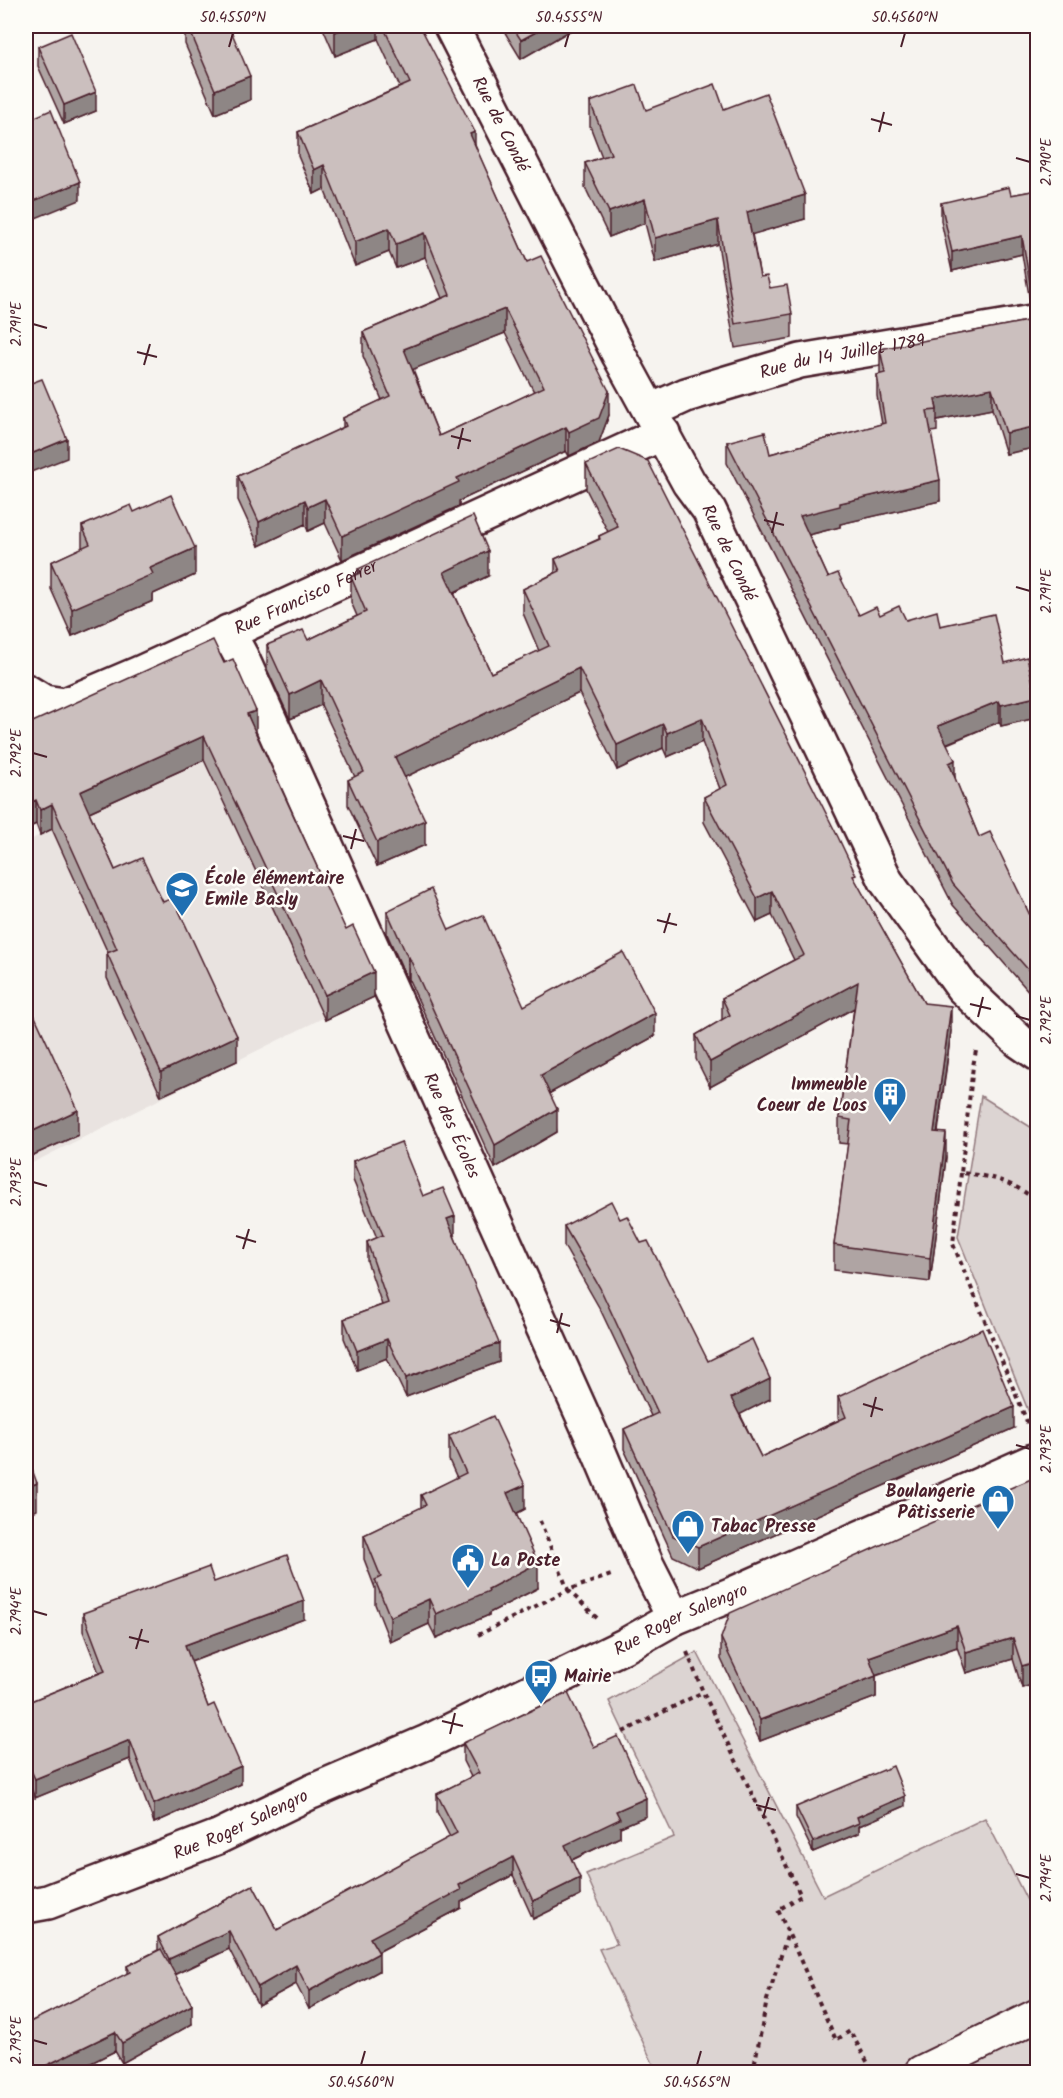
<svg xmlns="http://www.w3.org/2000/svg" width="1063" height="2098" font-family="Kalam,sans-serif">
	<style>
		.built { fill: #e9e3e0 }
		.green { fill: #dcd4d2; stroke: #937a7e; stroke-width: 1.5 }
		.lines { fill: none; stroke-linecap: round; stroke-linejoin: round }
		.service-casing { stroke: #4a1f2b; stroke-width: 26 }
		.pedestrian-casing { stroke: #4a1f2b; stroke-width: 36 }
		.minor-casing { stroke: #4a1f2b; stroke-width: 38 }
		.secondary-casing { stroke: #4a1f2b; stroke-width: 38 }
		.path { stroke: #4a1f2b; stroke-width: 4; stroke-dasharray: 4.5 4.5; stroke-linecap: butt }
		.service { stroke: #fdfcf7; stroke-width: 21 }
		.pedestrian { stroke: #fdfcf7; stroke-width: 32 }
		.minor { stroke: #fdfcf7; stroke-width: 33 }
		.secondary { stroke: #fdfcf7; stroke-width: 33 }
		.wall { fill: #afa4a3; stroke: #4a1f2b; stroke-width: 1.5; fill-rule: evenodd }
		.shaded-wall { fill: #8e8685; stroke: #4a1f2b; stroke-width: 1.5 }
		.building { fill: #cbbfbe; stroke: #4a1f2b; stroke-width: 1.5; fill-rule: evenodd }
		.ticks { fill: none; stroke: #4a1f2b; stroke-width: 2 }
		.labels { text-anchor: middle; stroke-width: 5; stroke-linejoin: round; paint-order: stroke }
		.street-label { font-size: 18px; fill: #4a1f2b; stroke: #fdfcf7 }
		.poi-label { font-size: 18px; font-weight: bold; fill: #4a1f2b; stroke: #fdfcf7; text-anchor: start }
		.neatline { fill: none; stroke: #4a1f2b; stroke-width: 2 }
		.ticks-label { font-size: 15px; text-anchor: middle; fill: #4a1f2b }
	</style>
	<rect width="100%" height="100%" fill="#f6f3ef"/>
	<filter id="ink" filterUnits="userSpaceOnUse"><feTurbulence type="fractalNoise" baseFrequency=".0167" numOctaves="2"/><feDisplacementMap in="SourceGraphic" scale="12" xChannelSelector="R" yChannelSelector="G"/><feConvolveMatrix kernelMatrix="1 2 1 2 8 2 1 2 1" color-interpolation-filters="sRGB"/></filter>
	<g filter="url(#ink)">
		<!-- built -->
		<path class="built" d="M222,657L373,993L26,1166V842L50,830L69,840L132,701Z"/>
		<!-- green -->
		<g class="green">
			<path d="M981,1096L1037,1131L1038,1412L1030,1415L958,1237Z"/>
			<path d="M697,1652L823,1896L985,1818L1037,1920V2072H657L599,1949L617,1944L586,1874L674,1837L609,1701Z"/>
		</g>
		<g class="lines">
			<defs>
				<path id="service" d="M26,728L37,719L44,702"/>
				<path id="pedestrian" d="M921,2072L1038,2015"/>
				<g id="minor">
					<path id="s1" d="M651,411L686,395L800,361L1038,321"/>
					<path id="s2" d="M228,632L241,656L596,1445L646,1563L674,1618"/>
					<path id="s3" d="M26,691L44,702L65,705L140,673L663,433"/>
					<path id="s4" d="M26,1906L48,1902L218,1837L311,1792L425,1743L626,1645L674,1618L735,1593L1038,1459"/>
				</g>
				<g id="secondary">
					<path id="s5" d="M451,26L619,355L689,483L709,510L886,881L962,987L1019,1041L1038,1054"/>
				</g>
			</defs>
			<!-- service casing -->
			<use href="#service" class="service-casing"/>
			<!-- pedestrian casing -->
			<use href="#pedestrian" class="pedestrian-casing"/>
			<!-- minor casing -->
			<use href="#minor" class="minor-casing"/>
			<!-- secondary casing -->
			<use href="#secondary" class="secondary-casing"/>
			<!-- path -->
			<g class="path">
				<path d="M976,1051L973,1066L961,1173C992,1176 1014,1182 1038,1202"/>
				<path d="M961,1173L953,1244L1028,1424"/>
				<path d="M597,1618L568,1590L611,1575"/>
				<path d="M478,1635L568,1590L540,1521"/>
				<path d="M687,1652L703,1692L801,1896L778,1910L836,2040L850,2031L873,2072"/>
				<path d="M623,1732L703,1692"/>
				<path d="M753,2072L767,2000L788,1933"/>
			</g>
			<!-- service -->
			<use href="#service" class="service"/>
			<!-- pedestrian -->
			<use href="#pedestrian" class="pedestrian"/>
			<!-- minor -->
			<use href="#minor" class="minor"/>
			<!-- secondary -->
			<use href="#secondary" class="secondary"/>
		</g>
		<!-- wall -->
		<g class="wall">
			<path d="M185,26H229L250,100L215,114L185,44Z"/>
			<path d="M322,26H420L475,146L527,262L609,415L599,442L569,456L566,451L459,501V506L342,560L325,523L308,531L305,524L259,546L238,500V476L343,428V418L382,400L363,356V332L442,298L425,257L396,268L389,252L355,266L324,189L314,194L298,156V132L400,87L378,39L335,56ZM505,333L534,392L439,436L413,369Z"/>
			<path d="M501,26H582H578L521,59Z"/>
			<path d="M38,47L96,111L64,124L38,66Z"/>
			<path d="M590,102L646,110L724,109L805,219L752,234L760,277L792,314V338L735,348L718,244L655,262L645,223L609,237L585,187V163L602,157L590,126Z"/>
			<path d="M1038,190V299L1030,301L1022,254L952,271L941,221V203L1011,195Z"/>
			<path d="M1038,319V447L1006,454L992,409L937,420V431L931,432L940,501L840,524V527L809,535L828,577L859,615H880L940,626L1005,663L1036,718L1001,726L999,722L947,744L955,779L979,837L1038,932V1002L953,905L727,463V442L770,454L882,424L877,396V375L880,374V349Z"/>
			<path d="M586,464L856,882L924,1003L951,1031L938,1132L946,1158L930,1282L834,1270V1245L848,1144L839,1143V1118L854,1008L710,1087L696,1059V1035L722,1020V998L794,960L772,915L757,922L704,822V797L720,789L702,742L667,757L663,748L617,770L579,693L405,777L425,845L377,866L348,805V780L355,777L321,705L290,719L267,669V645L308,640L357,616L351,602V577L358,574V569L488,576L454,593L491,673L539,651L523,613V589L555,573V559L599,539V536L608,532L586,489Z"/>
			<path d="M134,512L195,575L153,594V601L72,636L51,589V562L82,548V526Z"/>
			<path d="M26,725L256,733L374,997L325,1020L204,760L89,812L115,870L237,1061L161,1096L107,978V953H108L52,829L40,835L36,824L26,829Z"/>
			<path d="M387,911L449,930L524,1006L655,1036L550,1093L557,1132L495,1168L409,980L408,981L387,934Z"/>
			<path d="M26,997L78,1135L31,1156L26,1144Z"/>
			<path d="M353,1161L423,1196L455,1235H454L499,1362L406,1397L387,1358L357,1370L344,1338V1319L382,1305L367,1261V1242L377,1238L353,1180Z"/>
			<path d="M620,1219L641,1243L708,1361L770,1399L740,1414L761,1457L839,1420L838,1417V1397L1014,1428L698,1568L673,1556L624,1449V1429L651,1416L600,1309L564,1246V1226Z"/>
			<path d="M449,1436L525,1509L516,1514L538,1588L489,1613V1615L436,1638L429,1624L390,1642L375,1604V1588L364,1559V1535L421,1508V1495L457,1478L449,1460Z"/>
			<path d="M1038,1501V1683L1022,1688L1013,1659L966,1673L957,1647L876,1676V1697L760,1741L721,1659V1638Z"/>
			<path d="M214,1582L304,1619L191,1662L208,1707L241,1784L154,1823L130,1759L35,1798L30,1786L26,1703L99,1673L83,1631V1613Z"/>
			<path d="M463,1743L594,1747L646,1816L620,1827V1837L572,1860L580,1896L533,1919L513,1875L461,1902V1908L378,1952L379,1971L309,2009L296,1984L258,2005L229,1949L175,1975L192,2024L122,2063L115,2051L71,2073H29L26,2065V2024L127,1974V1966L158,1950V1937L253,1885L277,1930L450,1837L437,1812V1794L471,1777L463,1761Z"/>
			<path d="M905,1806L859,1826V1833L813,1852L796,1817V1807Z"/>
		</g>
		<!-- shaded-wall -->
		<g class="shaded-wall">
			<path d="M351,26H378V39L335,56V32Z"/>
			<path d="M547,26H582H578L521,59V40Z"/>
			<path d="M250,76V100L215,114V90Z"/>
			<path d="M96,92V111L64,124V105Z"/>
			<path d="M475,132V156L470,134Z"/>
			<path d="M324,165V189L314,194V170Z"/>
			<path d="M80,182V200L26,222V204Z"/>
			<path d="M805,195V219L747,236V212Z"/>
			<path d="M645,199V223L609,237V212Z"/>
			<path d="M718,220V244L655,262V238Z"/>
			<path d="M389,228V252L355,266V242Z"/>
			<path d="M425,233V257L396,268V244Z"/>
			<path d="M1022,236V254L952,271V252Z"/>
			<path d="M505,309V333L404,373V349Z"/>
			<path d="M992,388V409L937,420V410L935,399Z"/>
			<path d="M609,391V415L599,442L569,456V432Z"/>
			<path d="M1038,426V447L1006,454V433Z"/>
			<path d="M566,427V451L459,501V506L342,560V536L457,478Z"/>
			<path d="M67,439V458L26,474V456Z"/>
			<path d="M940,480V501L840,524V527L800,537V516L840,503Z"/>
			<path d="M325,499V523L308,531V507Z"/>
			<path d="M305,500V524L259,546V522Z"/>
			<path d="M195,548V575L153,594V601L72,636V609L150,568Z"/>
			<path d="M488,551V576L444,597V572Z"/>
			<path d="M579,668V693L395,782V757Z"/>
			<path d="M321,680V705L290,719V695Z"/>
			<path d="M1036,697V718L1001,726V705Z"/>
			<path d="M999,701V722L938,747V726Z"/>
			<path d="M256,711V735L247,714Z"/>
			<path d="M702,718V742L667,757V733Z"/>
			<path d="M663,724V748L617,770V745Z"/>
			<path d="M204,736V760L80,816V792Z"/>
			<path d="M955,760V781L949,763Z"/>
			<path d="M36,800V824L26,829V805Z"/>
			<path d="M52,804V829L40,835V810Z"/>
			<path d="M425,820V845L377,866V842Z"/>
			<path d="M772,891V915L757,922V898Z"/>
			<path d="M409,957V980L408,981V958Z"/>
			<path d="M374,972V997L325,1020V995Z"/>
			<path d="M858,982V1006L710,1087V1062Z"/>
			<path d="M951,1006V1031L934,1157V1132Z"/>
			<path d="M655,1013V1036L541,1098V1075Z"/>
			<path d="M237,1036V1061L161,1096V1072Z"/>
			<path d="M557,1109V1132L495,1168V1145Z"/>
			<path d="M78,1110V1135L31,1156V1132Z"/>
			<path d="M946,1133V1158L930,1282V1258Z"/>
			<path d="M455,1216V1235L447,1238V1219Z"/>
			<path d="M387,1339V1358L357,1370V1351Z"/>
			<path d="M499,1343V1362L406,1397V1378Z"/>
			<path d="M770,1379V1399L731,1419V1398Z"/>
			<path d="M1014,1407V1428L698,1568V1547Z"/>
			<path d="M37,1483V1510L26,1515V1488Z"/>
			<path d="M525,1485V1509L507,1518V1493Z"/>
			<path d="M538,1563V1588L489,1613V1615L436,1638V1614L488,1589Z"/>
			<path d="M429,1599V1624L390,1642V1617Z"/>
			<path d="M304,1601V1619L185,1664V1645Z"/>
			<path d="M957,1626V1647L869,1678V1657Z"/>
			<path d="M1013,1638V1659L966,1673V1652Z"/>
			<path d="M1038,1661V1683L1022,1688V1666Z"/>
			<path d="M876,1676V1697L760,1741V1720Z"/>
			<path d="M130,1740V1759L35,1798V1779Z"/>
			<path d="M241,1766V1784L154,1823V1804Z"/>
			<path d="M30,1768V1786L26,1789V1770Z"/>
			<path d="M905,1796V1806L859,1826V1833L813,1852V1842L857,1817Z"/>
			<path d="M646,1798V1816L620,1827V1837L565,1863V1845L616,1811Z"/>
			<path d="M513,1857V1875L461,1902V1908L370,1956V1938L459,1885Z"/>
			<path d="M580,1878V1896L533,1919V1901Z"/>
			<path d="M229,1931V1949L169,1977V1959Z"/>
			<path d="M379,1953V1971L309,2009V1991Z"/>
			<path d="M296,1965V1984L258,2005V1987Z"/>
			<path d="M192,2005V2024L122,2063V2043Z"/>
			<path d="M115,2032V2051L71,2073H37V2070Z"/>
		</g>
		<!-- building -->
		<g class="building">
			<path d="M188,26H229L250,76L215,90Z"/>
			<path d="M332,26H351L335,32Z"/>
			<path d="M383,26H420L475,132L470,134L527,262L541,256L609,391L599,418L569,432L566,427L457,478L459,482L342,536L325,499L308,507L305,500L259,522L238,476L346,426L343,418L390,396L363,332L450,295L425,233L396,244L389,228L355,242L324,165L314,170L298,132L410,83ZM505,309L544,387L439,436L404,349Z"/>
			<path d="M512,26H547L521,40Z"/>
			<path d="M71,33L96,92L64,105L38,47Z"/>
			<path d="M715,84L724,109L766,93L805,195L747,212L760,277L767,276L770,288L787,285L792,314L735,324L718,220L655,238L645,199L609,212L585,163L611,154L590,102L637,85L646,110Z"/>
			<path d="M51,110L80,182L26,204V121Z"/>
			<path d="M1009,187L1011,195L1038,190V281L1030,283L1022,236L952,252L941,203Z"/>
			<path d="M1038,319V426L1006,433L992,388L935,399L937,410L927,411L940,480L840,503V506L800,516L828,577L838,573L859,615L876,607L880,615L899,606L906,620L937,611L940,626L994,614L1005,663L1027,657L1036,697L1001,705L999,701L938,726L955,760L949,763L979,837L990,832L1038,932V981L953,884L727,442L765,432L770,454L885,423L877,375L885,373L880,349Z"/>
			<path d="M42,379L67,439L26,456V385Z"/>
			<path d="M619,449L648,461L838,837L856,875L853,876L924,1003L951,1006L934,1132L946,1133L930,1258L834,1245L851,1120L839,1118L858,982L710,1062L696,1035L730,1015L722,998L804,955L772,891L757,898L704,797L727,785L702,718L667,733L663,724L617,745L579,668L395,757L425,820L377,842L348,780L364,772L321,680L290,695L267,645L303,630L308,640L366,612L351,577L360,573L358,569L473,516L488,551L444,572L491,673L549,646L523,589L560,571L555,559L600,539L599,536L618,527L586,464Z"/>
			<path d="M171,495L195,548L150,568L153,574L72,609L51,562L90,544L82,526L131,505L134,512Z"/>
			<path d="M213,640L224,663L233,659L256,711L247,714L346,930L353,926L374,972L325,995L204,736L80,792L115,870L142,858L163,902L173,898L237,1036L161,1072L107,953L117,949L52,804L40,810L36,800L26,805V725Z"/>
			<path d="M431,889L449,930L483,915L524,1006L623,952L655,1013L541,1075L557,1109L495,1145L409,957L408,958L387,911Z"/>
			<path d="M26,997L78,1110L31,1132L26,1119Z"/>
			<path d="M401,1142L423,1196L443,1188L455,1216L447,1219L499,1343L406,1378L387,1339L357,1351L344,1319L388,1303L367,1242L383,1235L353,1161Z"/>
			<path d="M611,1201L620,1219L627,1216L641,1243L648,1241L708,1361L752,1339L770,1379L731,1398L761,1457L846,1417L838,1397L982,1329L1014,1407L698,1547L673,1536L624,1429L658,1413L600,1288L564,1226Z"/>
			<path d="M493,1416L525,1485L507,1493L538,1563L488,1589L489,1591L436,1614L429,1599L390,1617L375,1580L381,1577L364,1535L426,1505L421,1495L466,1473L449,1436Z"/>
			<path d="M26,1453L37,1483L26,1488Z"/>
			<path d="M1031,1479L1038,1501V1661L1022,1666L1013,1638L966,1652L957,1626L869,1657L876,1676L760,1720L721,1638L730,1613L903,1535Z"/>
			<path d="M287,1555L304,1601L185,1645L208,1707L214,1704L241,1766L154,1804L130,1740L35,1779L30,1768L26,1770V1703L105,1671L83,1613L209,1567L214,1582Z"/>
			<path d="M568,1693L594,1747L618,1736L646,1798L616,1811L620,1819L565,1845L580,1878L533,1901L513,1857L459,1885L461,1890L370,1938L379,1953L309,1991L296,1965L258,1987L229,1931L169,1959L158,1937L253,1885L277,1930L457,1833L437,1794L479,1773L463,1743Z"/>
			<path d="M893,1766L905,1796L857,1817L859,1823L813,1842L796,1807Z"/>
			<path d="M161,1949L192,2005L122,2043L115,2032L37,2070L26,2045V2024L130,1972L127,1966Z"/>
		</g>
	</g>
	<!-- ticks -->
	<path class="ticks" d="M229,47L233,33M565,47L569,33M901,47L905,33M871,119L892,125M879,132L884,112M1016,158L1030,162M33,324L47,328M137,352L157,357M144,365L150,344M451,436L471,441M458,449L463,428M764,520L784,525M772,533L777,512M1016,587L1030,591M33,753L47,757M343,836L364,841M351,849L356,829M657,920L677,925M664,933L670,913M970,1004L991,1009M1016,1016L1030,1020M978,1017L983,997M33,1182L47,1186M236,1236L256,1242M243,1249L249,1229M550,1320L570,1326M557,1333L562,1313M863,1404L883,1410M871,1417L876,1397M1016,1445L1030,1449M33,1611L47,1615M129,1637L149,1642M136,1649L142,1629M442,1721L463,1726M450,1734L455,1713M756,1805L776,1810M763,1818L769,1797M1016,1874L1030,1878M33,2040L47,2044M361,2065L365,2051M697,2065L701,2051"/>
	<!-- icons -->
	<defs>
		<symbol id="school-pin" viewBox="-11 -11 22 30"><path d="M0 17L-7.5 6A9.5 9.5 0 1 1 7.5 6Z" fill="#1f6fb2" stroke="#fdfcf7"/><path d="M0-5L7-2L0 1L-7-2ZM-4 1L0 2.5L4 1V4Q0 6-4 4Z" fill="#fff"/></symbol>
		<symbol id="building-pin" viewBox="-11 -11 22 30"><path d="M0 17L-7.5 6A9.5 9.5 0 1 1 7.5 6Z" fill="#1f6fb2" stroke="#fdfcf7"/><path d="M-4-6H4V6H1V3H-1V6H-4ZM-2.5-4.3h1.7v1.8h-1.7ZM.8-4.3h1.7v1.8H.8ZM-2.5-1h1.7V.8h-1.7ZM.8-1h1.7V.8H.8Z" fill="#fff"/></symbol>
		<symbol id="shop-pin" viewBox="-11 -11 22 30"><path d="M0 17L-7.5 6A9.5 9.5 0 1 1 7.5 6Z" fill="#1f6fb2" stroke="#fdfcf7"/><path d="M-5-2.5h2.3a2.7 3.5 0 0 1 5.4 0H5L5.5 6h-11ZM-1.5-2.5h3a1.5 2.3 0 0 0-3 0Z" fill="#fff"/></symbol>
		<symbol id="civic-pin" viewBox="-11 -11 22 30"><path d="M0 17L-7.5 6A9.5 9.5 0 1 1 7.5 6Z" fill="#1f6fb2" stroke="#fdfcf7"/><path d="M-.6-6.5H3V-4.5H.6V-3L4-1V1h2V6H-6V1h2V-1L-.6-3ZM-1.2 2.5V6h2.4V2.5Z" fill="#fff"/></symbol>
		<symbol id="bus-pin" viewBox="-11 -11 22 30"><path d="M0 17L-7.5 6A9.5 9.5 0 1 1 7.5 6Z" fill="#1f6fb2" stroke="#fdfcf7"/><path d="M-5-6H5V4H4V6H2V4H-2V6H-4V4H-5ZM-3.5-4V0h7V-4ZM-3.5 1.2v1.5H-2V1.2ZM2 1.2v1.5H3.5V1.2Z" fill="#fff"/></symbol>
	</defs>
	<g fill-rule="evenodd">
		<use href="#school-pin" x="163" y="869" width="38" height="52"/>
		<use href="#building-pin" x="871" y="1075" width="38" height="52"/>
		<use href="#shop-pin" x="979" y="1482" width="38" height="52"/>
		<use href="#shop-pin" x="669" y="1507" width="38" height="52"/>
		<use href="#civic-pin" x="449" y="1541" width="38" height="52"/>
		<use href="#bus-pin" x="522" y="1657" width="38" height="52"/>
	</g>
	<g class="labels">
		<!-- street labels -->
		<g class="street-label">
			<text dy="6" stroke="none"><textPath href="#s5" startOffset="110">Rue de Condé</textPath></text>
			<text dy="6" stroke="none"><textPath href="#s1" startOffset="200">Rue du 14 Juillet 1789</textPath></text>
			<text dy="6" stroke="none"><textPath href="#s5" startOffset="596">Rue de Condé</textPath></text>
			<text dy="6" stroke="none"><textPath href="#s3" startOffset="306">Rue Francisco Ferrer</textPath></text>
			<text dy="6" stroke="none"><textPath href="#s2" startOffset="542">Rue des Écoles</textPath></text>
			<text dy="6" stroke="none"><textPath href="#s4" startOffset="716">Rue Roger Salengro</textPath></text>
			<text dy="6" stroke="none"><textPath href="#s4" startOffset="230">Rue Roger Salengro</textPath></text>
		</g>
		<!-- poi labels -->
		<g class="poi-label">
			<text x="205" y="884">École élémentaire<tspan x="205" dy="21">Emile Basly</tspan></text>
			<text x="867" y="1090" text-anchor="end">Immeuble<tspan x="867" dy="21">Coeur de Loos</tspan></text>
			<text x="975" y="1497" text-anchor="end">Boulangerie<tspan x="975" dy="21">Pâtisserie</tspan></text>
			<text x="711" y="1532">Tabac Presse</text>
			<text x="491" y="1566">La Poste</text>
			<text x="564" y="1682">Mairie</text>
		</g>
	</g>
	<!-- margin -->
	<rect width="1063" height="2098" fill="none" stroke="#fdfcf7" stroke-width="66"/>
	<rect x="33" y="33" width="997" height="2032" class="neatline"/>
	<g class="ticks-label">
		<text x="233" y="22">50.4550°N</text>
		<text x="569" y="22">50.4555°N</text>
		<text x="905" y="22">50.4560°N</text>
		<text transform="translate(1046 162) rotate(-90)" y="5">2.790°E</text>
		<text transform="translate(16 324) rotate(-90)" y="5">2.791°E</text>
		<text transform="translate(1046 591) rotate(-90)" y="5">2.791°E</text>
		<text transform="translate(16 753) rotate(-90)" y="5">2.792°E</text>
		<text transform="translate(1046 1020) rotate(-90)" y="5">2.792°E</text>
		<text transform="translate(16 1182) rotate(-90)" y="5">2.793°E</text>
		<text transform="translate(1046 1449) rotate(-90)" y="5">2.793°E</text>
		<text transform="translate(16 1611) rotate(-90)" y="5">2.794°E</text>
		<text transform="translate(1046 1878) rotate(-90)" y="5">2.794°E</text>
		<text transform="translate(16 2040) rotate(-90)" y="5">2.795°E</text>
		<text x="361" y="2087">50.4560°N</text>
		<text x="697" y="2087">50.4565°N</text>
	</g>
</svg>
